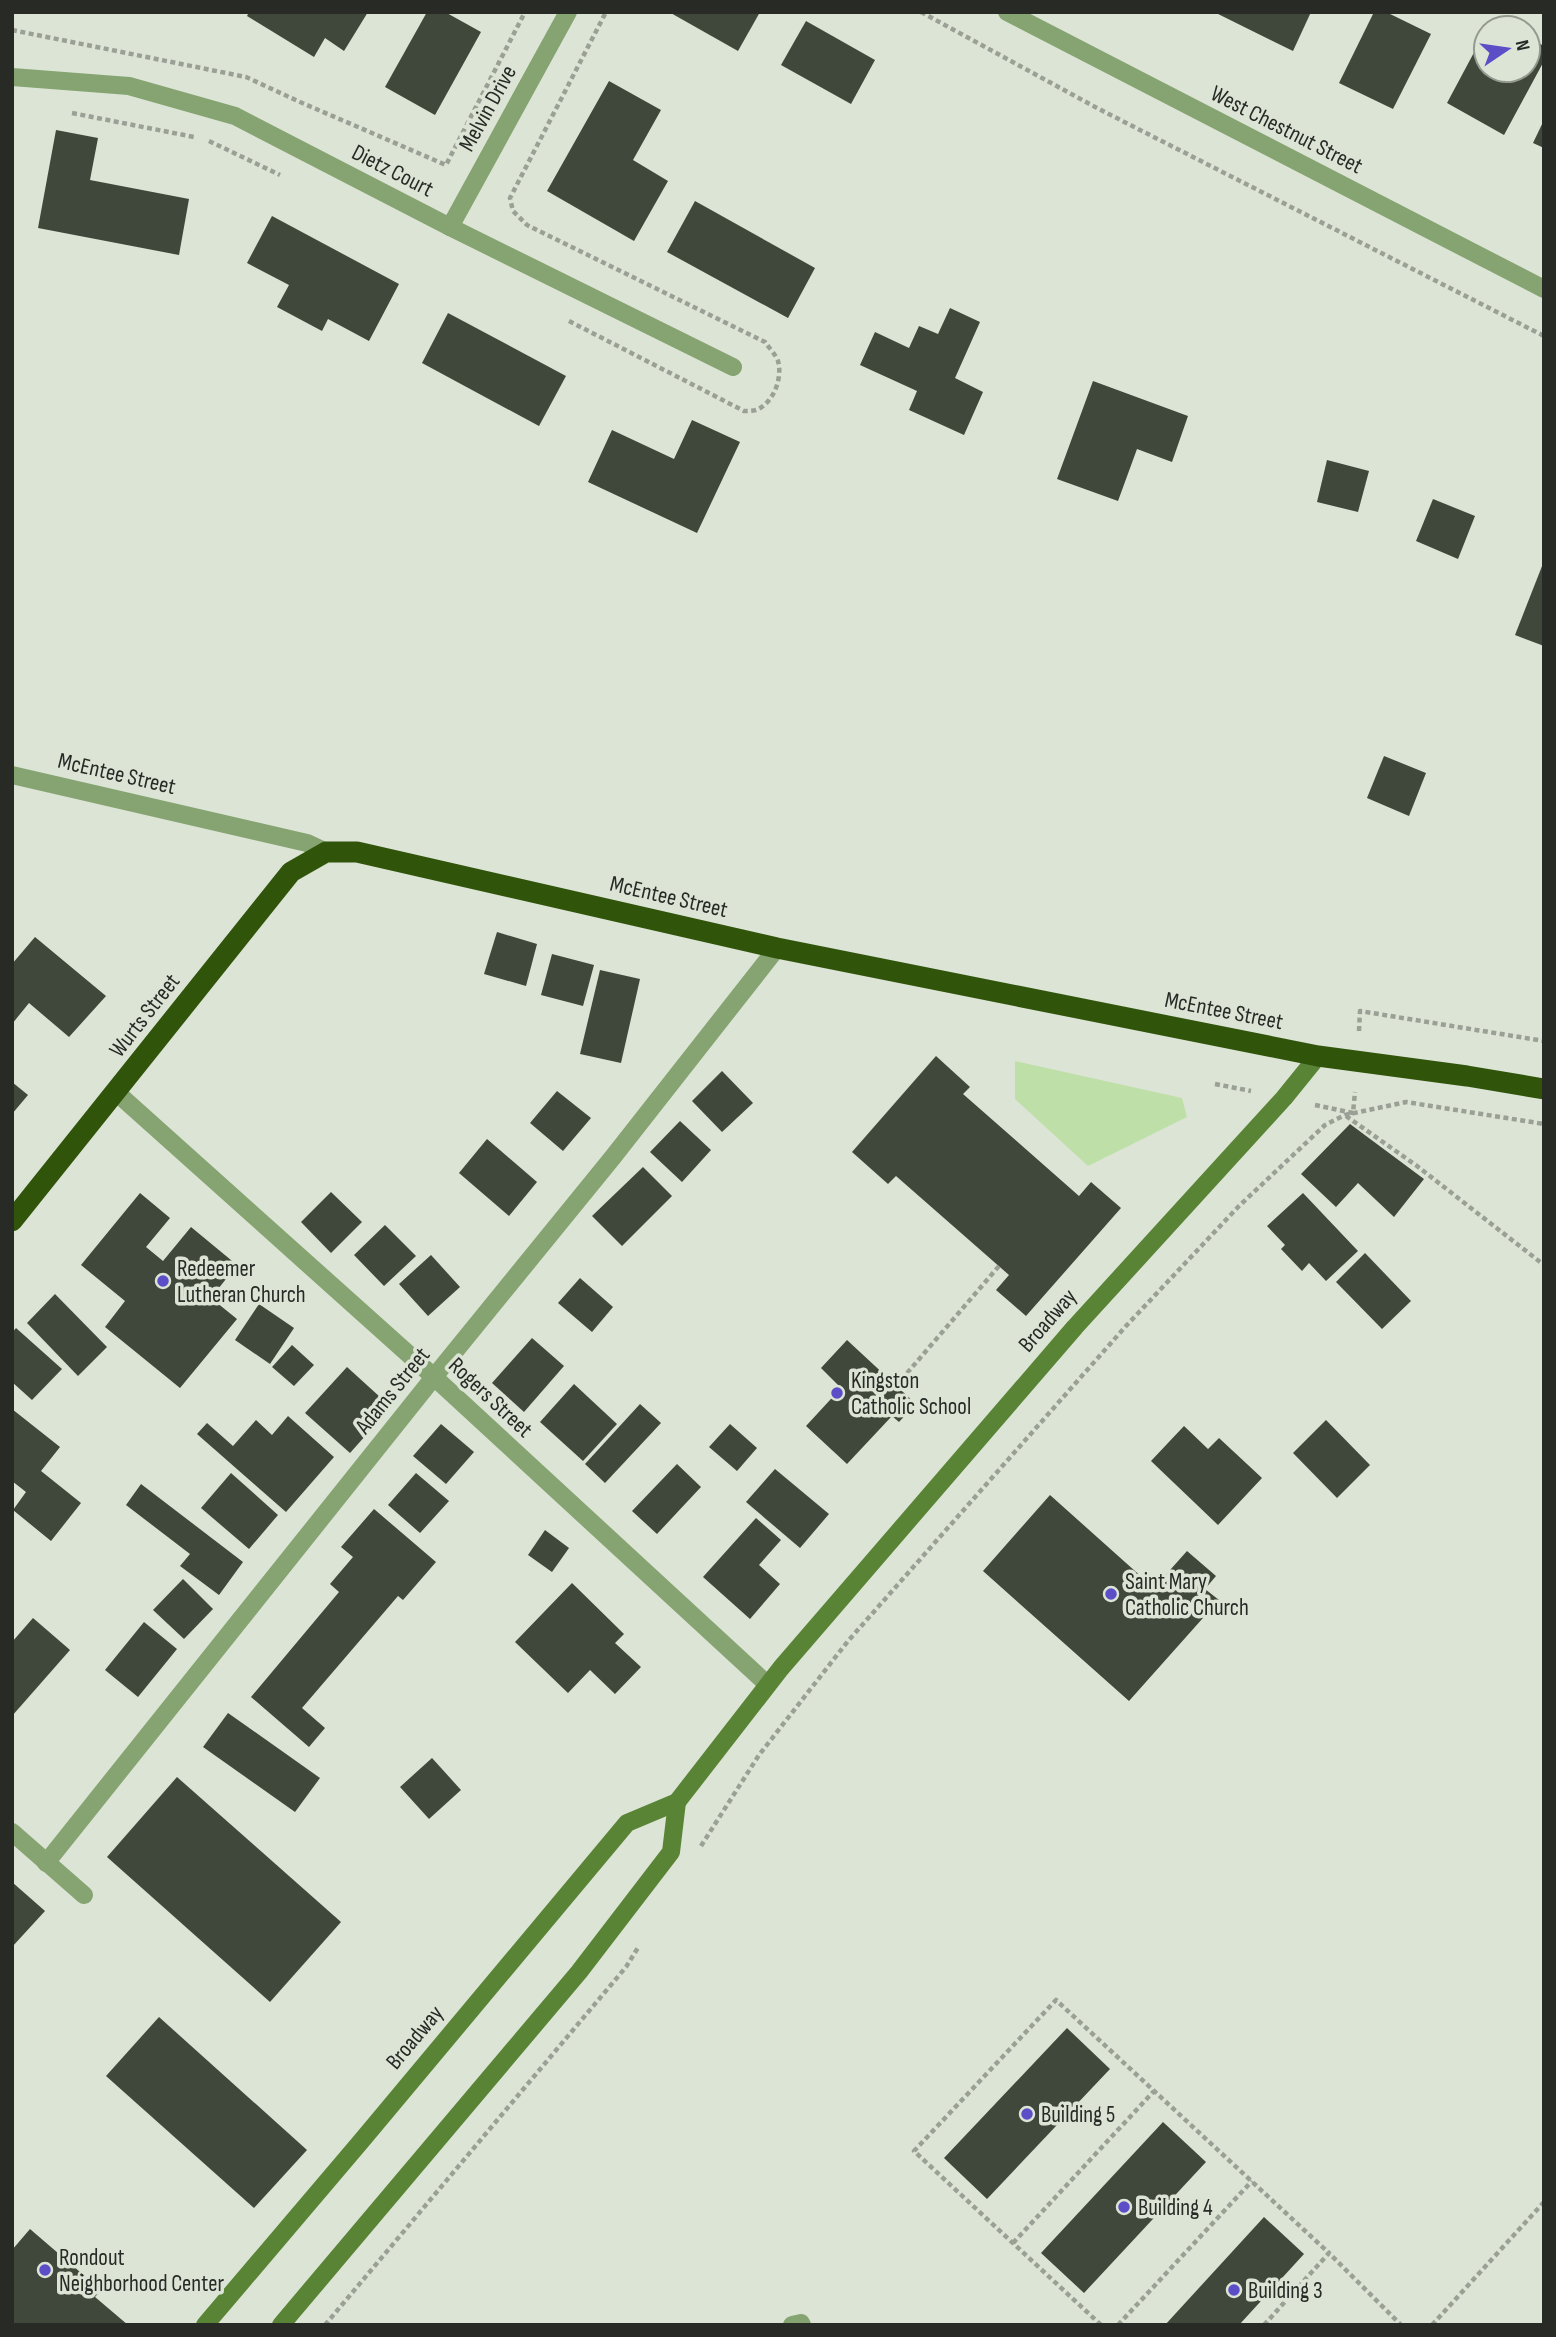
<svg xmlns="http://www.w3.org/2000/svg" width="1556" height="2337" font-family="'Sofia Sans Condensed',sans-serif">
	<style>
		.green { fill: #bfdfa8 }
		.building { fill: #40473b }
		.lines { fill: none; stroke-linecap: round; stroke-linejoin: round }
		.path { stroke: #9aa095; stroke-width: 4.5; stroke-dasharray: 5 3.5; stroke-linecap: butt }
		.lane { stroke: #86a471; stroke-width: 18 }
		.street { stroke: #86a471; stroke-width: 18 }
		.secondary { stroke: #598435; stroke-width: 18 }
		.highway { stroke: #31540b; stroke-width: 21 }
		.poi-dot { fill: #5b4ec7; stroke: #dce4d6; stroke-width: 2.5 }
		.labels { text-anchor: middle; stroke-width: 7; stroke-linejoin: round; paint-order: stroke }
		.street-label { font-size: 23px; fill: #272a25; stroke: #dce4d6 }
		.poi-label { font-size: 23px; fill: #272a25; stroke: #dce4d6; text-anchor: start }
	</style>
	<rect width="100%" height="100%" fill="#dce4d6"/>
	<!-- green -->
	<path class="green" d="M1015,1061L1182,1098L1187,1117L1088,1166L1015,1099Z"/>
	<!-- building -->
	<g class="building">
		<path d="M249,12H368L344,51L325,38L314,57L247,16Z"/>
		<path d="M427,12H445L481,32L435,115L385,87Z"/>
		<path d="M669,12H760L738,51Z"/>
		<path d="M1214,12H1311L1293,51Z"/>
		<path d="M1374,12H1386L1431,34L1393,109L1339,83Z"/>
		<path d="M806,21L875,60L851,104L781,65Z"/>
		<path d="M1486,30V70H1528V37L1544,46V61L1504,135L1447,103Z"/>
		<path d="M609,81L661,110L633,160L668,181L634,241L547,191Z"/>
		<path d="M1544,120V148L1533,143Z"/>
		<path d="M56,130L98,138L90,180L189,199L179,255L38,228Z"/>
		<path d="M695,201L815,268L788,318L667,252Z"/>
		<path d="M272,216L399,284L369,341L328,319L322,331L277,307L289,285L247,263Z"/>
		<path d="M950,308L980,322L955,378L983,392L964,435L909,410L917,391L860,365L875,332L909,348L919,326L938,334Z"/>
		<path d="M448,313L566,376L539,426L422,363Z"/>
		<path d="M1093,381L1188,416L1172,462L1137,449L1118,501L1057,479Z"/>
		<path d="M692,420L740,442L697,533L588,482L612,430L674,459Z"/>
		<path d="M1327,460L1369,471L1358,512L1317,502Z"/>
		<path d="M1433,499L1475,516L1458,559L1416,541Z"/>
		<path d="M1544,561V646L1515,635Z"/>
		<path d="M1384,756L1426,773L1409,816L1367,798Z"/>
		<path d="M497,932L537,944L526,986L484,974Z"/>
		<path d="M35,937L106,996L69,1037L29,1003L12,1024V964Z"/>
		<path d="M552,954L594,965L583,1006L541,995Z"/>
		<path d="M600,970L640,979L621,1063L580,1054Z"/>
		<path d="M936,1056L970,1087L963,1094L1079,1196L1091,1182L1121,1208L1026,1316L996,1290L1009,1275L896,1176L888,1184L852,1152Z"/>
		<path d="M722,1071L753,1103L722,1132L692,1101Z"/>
		<path d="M12,1082L28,1095L12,1114Z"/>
		<path d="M557,1091L591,1118L563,1151L530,1123Z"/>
		<path d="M680,1121L711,1150L682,1182L650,1152Z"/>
		<path d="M1350,1124L1424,1179L1394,1217L1358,1183L1336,1207L1301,1174Z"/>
		<path d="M487,1139L537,1182L509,1216L459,1173Z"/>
		<path d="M643,1167L672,1196L622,1246L592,1216Z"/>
		<path d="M331,1192L362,1222L331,1253L301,1222Z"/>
		<path d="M140,1193L170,1218L146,1247L163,1261L191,1227L237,1265L211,1298L237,1319L180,1388L105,1327L125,1301L81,1265Z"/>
		<path d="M1303,1193L1358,1251L1326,1281L1309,1263L1302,1271L1281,1249L1285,1245L1267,1226Z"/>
		<path d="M385,1225L416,1256L384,1286L354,1255Z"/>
		<path d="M1365,1253L1411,1301L1382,1329L1336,1282Z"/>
		<path d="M431,1255L460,1287L428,1316L399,1284Z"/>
		<path d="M580,1278L613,1307L592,1332L558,1303Z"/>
		<path d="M55,1294L107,1347L78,1376L27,1323Z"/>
		<path d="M259,1304L294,1328L270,1364L235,1340Z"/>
		<path d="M16,1328L62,1369L32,1400L12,1382V1333Z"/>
		<path d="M532,1338L564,1366L524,1412L492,1383Z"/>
		<path d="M847,1340L916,1404L899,1422L892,1416L847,1464L806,1426L841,1388L821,1368Z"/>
		<path d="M292,1345L314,1365L294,1386L272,1367Z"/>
		<path d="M347,1367L391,1407L350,1453L305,1413Z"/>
		<path d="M574,1384L617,1424L583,1461L540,1422Z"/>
		<path d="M640,1404L661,1423L605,1483L585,1464Z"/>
		<path d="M12,1409L60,1447L41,1471L81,1503L51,1541L13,1510L26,1492L12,1481Z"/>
		<path d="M288,1416L334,1457L286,1512L197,1434L207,1423L233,1446L256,1420L272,1435Z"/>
		<path d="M1326,1420L1370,1465L1337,1498L1293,1453Z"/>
		<path d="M441,1424L474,1452L446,1484L413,1456Z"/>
		<path d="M730,1424L757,1448L737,1471L709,1447Z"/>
		<path d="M1184,1426L1208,1449L1219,1438L1262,1478L1218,1525L1151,1461Z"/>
		<path d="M677,1464L701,1487L657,1534L632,1511Z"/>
		<path d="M775,1469L829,1514L800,1548L746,1502Z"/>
		<path d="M231,1473L278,1515L249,1549L201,1508Z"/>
		<path d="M416,1473L449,1501L420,1533L388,1505Z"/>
		<path d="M141,1484L243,1562L219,1595L180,1566L190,1554L126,1505Z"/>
		<path d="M1050,1495L1154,1588L1187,1551L1216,1576L1205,1589L1219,1600L1129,1701L983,1571Z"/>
		<path d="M374,1509L436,1562L403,1600L398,1596L302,1708L325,1728L309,1747L251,1697L339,1592L330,1584L353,1557L341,1547Z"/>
		<path d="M756,1518L781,1540L759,1565L780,1584L750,1619L703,1577Z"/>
		<path d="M545,1530L569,1548L552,1572L528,1555Z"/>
		<path d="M183,1579L213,1609L184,1639L153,1610Z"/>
		<path d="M572,1583L624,1634L615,1643L641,1667L615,1694L590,1670L568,1693L515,1642Z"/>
		<path d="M33,1618L70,1650L12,1716V1642Z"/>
		<path d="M144,1622L177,1649L138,1697L105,1670Z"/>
		<path d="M228,1713L320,1778L295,1812L203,1747Z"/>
		<path d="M432,1758L461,1790L429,1819L400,1787Z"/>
		<path d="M177,1777L341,1922L270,2002L107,1857Z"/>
		<path d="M12,1882L45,1911L12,1947Z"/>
		<path d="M159,2017L307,2150L254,2208L106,2076Z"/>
		<path d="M1067,2028L1110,2069L987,2199L944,2158Z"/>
		<path d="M1163,2122L1206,2162L1084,2293L1041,2253Z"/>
		<path d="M1264,2217L1304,2254L1239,2325H1165Z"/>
		<path d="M30,2229L101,2290L95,2297L128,2325H12V2250Z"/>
	</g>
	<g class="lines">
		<!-- path -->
		<g class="path">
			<path d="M921,12L1097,108L1544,336"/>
			<path d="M12,30L246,77L300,102L446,165L525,12"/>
			<path d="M72,113L194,137"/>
			<path d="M209,141L280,175"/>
			<path d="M569,321L744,411C748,411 752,411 756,410C773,404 783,378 778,361C776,355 769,348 765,342L527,225L513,211L510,198L606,12"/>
			<path d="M1359,1031L1360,1011L1544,1041"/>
			<path d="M1215,1084L1251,1091"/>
			<path d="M1315,1105L1353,1113L1355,1092"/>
			<path d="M1346,1116L1417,1166L1544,1265"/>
			<path d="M896,1386L999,1266"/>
			<path d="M701,1846L759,1755L848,1641L1126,1326L1239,1206L1325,1125L1345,1115L1406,1102L1544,1124"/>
			<path d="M1013,2243L1154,2091"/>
			<path d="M325,2325L626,1967L639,1946"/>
			<path d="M1101,2325L914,2151L1056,2000L1329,2253"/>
			<path d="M1118,2325L1252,2181"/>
			<path d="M1264,2325L1329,2253L1401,2325"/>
			<path d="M1432,2325L1544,2202"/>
		</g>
		<!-- lane -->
		<path class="lane" d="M792,2325L801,2323L802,2325"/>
		<!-- street -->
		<g class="street">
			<path d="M1007,12L1544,289"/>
			<path d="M12,77L129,86L235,116L450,227L733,367"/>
			<path d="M450,227L568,12"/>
			<path d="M12,775L307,843L326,852"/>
			<path d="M117,1093L434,1377L767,1684"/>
			<path d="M12,1832L84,1895"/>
			<path d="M46,1863L434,1377L613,1157L777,948"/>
		</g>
		<!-- secondary -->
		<g class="secondary">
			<path d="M205,2325L363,2139L627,1823L677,1802L781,1668L1075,1327L1284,1098L1318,1056"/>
			<path d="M281,2325L579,1972L671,1852L677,1802"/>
		</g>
		<!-- highway -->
		<path class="highway" d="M12,1221L291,872L326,852H357L777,948L1318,1056L1467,1076L1544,1089"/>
	</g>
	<!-- markers -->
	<g class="poi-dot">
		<circle cx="163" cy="1281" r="7"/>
		<circle cx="837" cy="1393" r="7"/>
		<circle cx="1111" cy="1594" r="7"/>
		<circle cx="1027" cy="2114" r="7"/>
		<circle cx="1124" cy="2207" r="7"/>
		<circle cx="45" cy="2270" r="7"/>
		<circle cx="1234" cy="2290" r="7"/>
	</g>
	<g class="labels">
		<!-- street labels -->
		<g class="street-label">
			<text transform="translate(487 108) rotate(-61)" y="8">Melvin Drive</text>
			<text transform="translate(1287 129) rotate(27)" y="8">West Chestnut Street</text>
			<text transform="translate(393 170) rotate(27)" y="8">Dietz Court</text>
			<text transform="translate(117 773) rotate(13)" y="8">McEntee Street</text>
			<text transform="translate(669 896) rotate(13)" y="8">McEntee Street</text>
			<text transform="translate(1224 1010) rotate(11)" y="8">McEntee Street</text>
			<text transform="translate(144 1015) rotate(-52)" y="8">Wurts Street</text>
			<text transform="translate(1047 1320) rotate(-49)" y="8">Broadway</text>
			<text transform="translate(392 1390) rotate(-51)" y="8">Adams Street</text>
			<text transform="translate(491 1397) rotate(43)" y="8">Rogers Street</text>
			<text transform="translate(414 2037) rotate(-50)" y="8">Broadway</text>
		</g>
		<!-- poi labels -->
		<g class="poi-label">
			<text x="177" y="1276">Redeemer<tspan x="177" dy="26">Lutheran Church</tspan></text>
			<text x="851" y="1388">Kingston<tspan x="851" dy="26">Catholic School</tspan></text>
			<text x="1125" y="1589">Saint Mary<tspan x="1125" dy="26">Catholic Church</tspan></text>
			<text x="1041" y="2122">Building 5</text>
			<text x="1138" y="2215">Building 4</text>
			<text x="59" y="2265">Rondout<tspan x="59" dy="26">Neighborhood Center</tspan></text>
			<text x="1248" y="2298">Building 3</text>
		</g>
	</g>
	<!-- border -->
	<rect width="1556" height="2337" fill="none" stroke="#272a25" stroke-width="28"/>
	<!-- north arrow -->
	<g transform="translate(1507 49) rotate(77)"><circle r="33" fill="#dce4d6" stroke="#949a8f" stroke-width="2"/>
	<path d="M0-5L12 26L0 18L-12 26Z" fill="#5b4ec7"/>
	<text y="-10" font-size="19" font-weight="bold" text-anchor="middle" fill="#272a25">N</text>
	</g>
</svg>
